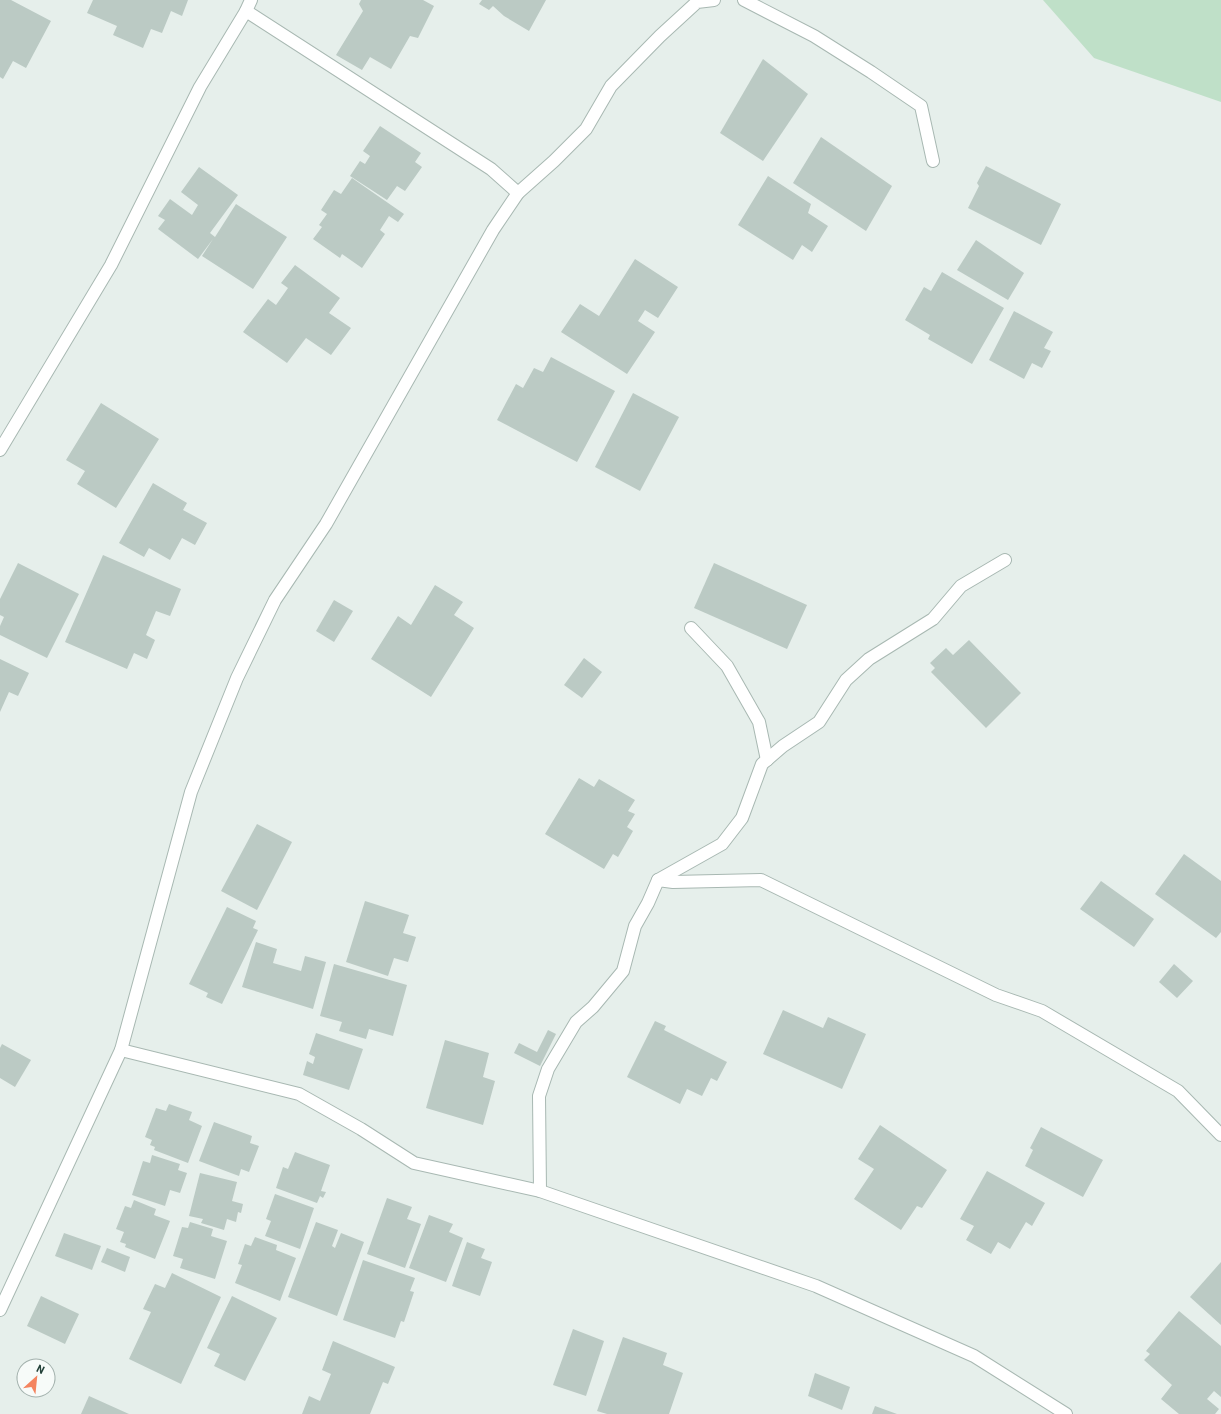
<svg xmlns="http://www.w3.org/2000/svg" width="1221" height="1414" font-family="Barlow,sans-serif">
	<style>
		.green { fill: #bfe0c8 }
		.building { fill: #bbcac4 }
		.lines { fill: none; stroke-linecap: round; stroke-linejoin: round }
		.minor-casing { stroke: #a8b8b2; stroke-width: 14 }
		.minor { stroke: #fff; stroke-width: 12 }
	</style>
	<rect width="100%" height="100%" fill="#e6efeb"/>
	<!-- green -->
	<path class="green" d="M1043,0H1221V102L1094,58Z"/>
	<!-- building -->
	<g class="building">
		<path d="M0,0H11L51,21L26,68L13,61L3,79L0,77Z"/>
		<path d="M93,0H188L182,16L171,11L162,33L151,29L143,48L113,35L117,26L87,13Z"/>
		<path d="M361,0H423L434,6L418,38L410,36L391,69L370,57L362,70L336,55L363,11L359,4Z"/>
		<path d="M482,0H546L529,31L504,16L493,6L489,10L479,4Z"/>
		<path d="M763,59L808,94L763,161L720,133Z"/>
		<path d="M380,126L421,153L415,162L422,167L405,191L397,186L387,200L350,176L360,161L365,164L370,156L363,151Z"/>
		<path d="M821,137L892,186L866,231L793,183Z"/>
		<path d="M986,166L1061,204L1041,245L968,208L979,186L977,183Z"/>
		<path d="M199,167L238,195L210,233L215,237L236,204L287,237L253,289L202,256L213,239L198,259L158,229L165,220L158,216L170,199L192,215L198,205L181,192Z"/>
		<path d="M768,176L811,204L808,213L828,226L812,252L802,245L793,260L738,225Z"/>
		<path d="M352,178L404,214L398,222L389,216L380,230L385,234L362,268L342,254L340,258L313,239L322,227L319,225L327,214L321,210L334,190L341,194Z"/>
		<path d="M976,240L1024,273L1008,300L957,270Z"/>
		<path d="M635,259L678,287L658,318L645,310L638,321L655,332L627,374L561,332L580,304L599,316Z"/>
		<path d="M295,265L340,298L329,313L351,328L331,355L306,338L287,363L243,332L268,299L276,305L288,288L281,283Z"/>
		<path d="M942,272L1004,308L972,364L928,339L930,335L905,320L924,287L931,291Z"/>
		<path d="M1014,311L1053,332L1044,348L1051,351L1042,368L1032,363L1024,379L989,360Z"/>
		<path d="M551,357L615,391L577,462L497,420L516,384L523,388L534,368L543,372Z"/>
		<path d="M633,393L679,417L640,491L595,467Z"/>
		<path d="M101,403L159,439L116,508L77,484L85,471L66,460Z"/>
		<path d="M153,483L187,503L183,510L207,523L195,545L182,538L170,560L149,548L144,557L119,543Z"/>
		<path d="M103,555L181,589L170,616L156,611L146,635L155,640L147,659L134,653L127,669L65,642Z"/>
		<path d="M18,563L79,594L47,658L0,635V626L4,617L0,615V599Z"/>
		<path d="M714,563L807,605L787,649L694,608Z"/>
		<path d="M435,585L463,602L454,615L474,628L431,697L371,659L398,616L411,625Z"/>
		<path d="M334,600L353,611L334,642L316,631Z"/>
		<path d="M969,640L1021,693L986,728L931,672L935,668L930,663L946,648L953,655Z"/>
		<path d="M584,658L602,672L582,698L564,685Z"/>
		<path d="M0,659L29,673L18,696L9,692L0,712Z"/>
		<path d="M579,778L594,787L599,779L635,800L628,811L635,814L627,827L633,831L618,857L613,854L604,869L545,834Z"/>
		<path d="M257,824L292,842L257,910L221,891Z"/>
		<path d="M1184,854L1221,881V932L1216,938L1155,894Z"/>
		<path d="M1101,881L1154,919L1134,947L1080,909Z"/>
		<path d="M365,901L409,915L403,933L416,937L408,962L394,958L388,976L346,962Z"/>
		<path d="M227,907L256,921L253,928L258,930L222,1004L206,997L208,993L189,984Z"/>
		<path d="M256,942L277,949L273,963L301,971L305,956L326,962L313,1009L242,987Z"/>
		<path d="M334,964L407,985L393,1036L369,1029L366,1039L339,1031L342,1022L320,1016Z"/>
		<path d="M1174,964L1193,981L1177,998L1159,982Z"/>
		<path d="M783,1010L823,1028L828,1017L866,1034L842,1089L763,1054Z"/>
		<path d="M655,1021L666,1026L664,1030L727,1062L717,1081L711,1078L702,1096L687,1089L680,1104L627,1077Z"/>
		<path d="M548,1030L556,1034L540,1066L514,1053L519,1043L537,1052Z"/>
		<path d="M316,1033L363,1049L349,1090L303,1075L307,1061L313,1064L315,1057L309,1054Z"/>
		<path d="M445,1040L489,1053L483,1077L495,1081L483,1125L426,1108Z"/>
		<path d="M2,1044L31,1060L15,1087L0,1078V1048Z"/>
		<path d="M169,1104L192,1112L189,1120L202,1126L188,1163L154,1150L155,1147L150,1145L152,1140L145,1137L156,1108L166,1111Z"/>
		<path d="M214,1122L252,1136L250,1143L259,1146L249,1172L241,1169L239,1176L199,1161Z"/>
		<path d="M880,1125L947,1170L922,1208L917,1206L901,1230L854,1199L874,1169L858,1159Z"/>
		<path d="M1041,1127L1103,1160L1083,1197L1025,1166L1033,1150L1030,1148Z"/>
		<path d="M295,1152L330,1165L321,1191L326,1192L323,1198L320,1196L317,1203L276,1188L283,1167L288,1169Z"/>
		<path d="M152,1155L180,1164L178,1170L187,1173L180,1193L170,1190L165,1206L132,1195L143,1161L150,1163Z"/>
		<path d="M987,1171L1045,1203L1032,1226L1026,1222L1010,1249L998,1242L991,1254L966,1240L974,1226L960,1219Z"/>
		<path d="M200,1173L237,1182L232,1201L243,1204L241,1213L238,1212L236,1222L227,1219L224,1230L201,1223L203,1219L189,1216Z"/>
		<path d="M275,1194L314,1208L300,1249L265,1236L271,1221L266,1219Z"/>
		<path d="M387,1198L412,1207L407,1219L421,1224L405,1268L367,1254Z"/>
		<path d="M134,1200L156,1209L154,1215L170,1221L155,1259L125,1247L126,1244L120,1242L124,1232L116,1229L125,1206L131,1208Z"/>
		<path d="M429,1215L453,1224L449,1232L463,1238L446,1282L409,1268Z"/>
		<path d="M190,1222L213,1229L211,1236L227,1241L215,1279L180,1268L183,1259L173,1256L182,1227L188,1228Z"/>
		<path d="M316,1222L338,1230L332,1246L335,1248L341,1233L364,1242L337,1316L288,1297Z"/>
		<path d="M64,1233L101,1246L92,1270L55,1256Z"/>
		<path d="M255,1237L277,1245L276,1250L296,1258L280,1301L235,1283L242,1265L238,1264L245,1244L251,1246Z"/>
		<path d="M467,1242L485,1249L481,1258L492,1262L480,1296L452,1286Z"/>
		<path d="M107,1248L130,1257L125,1272L101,1262Z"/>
		<path d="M363,1260L415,1278L410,1291L414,1292L404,1322L401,1321L395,1338L343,1320Z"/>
		<path d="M1221,1262V1325L1190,1297Z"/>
		<path d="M172,1273L221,1297L181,1384L129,1359L151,1312L143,1309L155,1284L165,1288Z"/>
		<path d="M41,1296L79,1314L65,1344L27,1326Z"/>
		<path d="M232,1296L277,1318L245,1381L214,1366L220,1354L207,1348Z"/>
		<path d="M1179,1311L1221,1346V1397L1214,1391L1207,1399L1219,1409L1215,1414H1179L1161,1399L1172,1385L1144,1360L1150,1354L1146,1351Z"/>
		<path d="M573,1329L604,1341L586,1396L553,1385Z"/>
		<path d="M623,1337L667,1353L663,1365L683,1373L669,1414H607L597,1411Z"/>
		<path d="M333,1341L395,1367L388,1384L383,1382L370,1414H302L309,1396L320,1401L331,1374L322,1370Z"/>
		<path d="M815,1373L850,1387L842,1410L808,1396Z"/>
		<path d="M89,1396L129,1414H81Z"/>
		<path d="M875,1406L897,1414H872Z"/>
	</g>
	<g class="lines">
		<defs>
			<g id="minor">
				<path d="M744,0L814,36L871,72L921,106L933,161"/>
				<path d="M246,11L491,169L518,193"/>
				<path d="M0,450L111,265L200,87L246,11L251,0"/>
				<path d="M691,628L727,666L759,722L767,760"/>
				<path d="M658,880L722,844L742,818L762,764L783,746L819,722L846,680L869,659L933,619L961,586L1005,560"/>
				<path d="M121,1050L299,1094L361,1129L414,1163L540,1191L816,1286L974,1356L1066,1414"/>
				<path d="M540,1191L539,1096L548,1069L576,1022L593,1007L623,971L635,926L648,903L658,880L673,882L761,880L996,995L1042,1011L1178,1091L1221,1135"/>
				<path d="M0,1310L121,1050L191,792L237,678L275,600L326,524L493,230L518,193L554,161L586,129L611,86L660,36L697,2L714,0"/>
			</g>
		</defs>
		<!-- minor casing -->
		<use href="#minor" class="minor-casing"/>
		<!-- minor -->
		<use href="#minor" class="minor"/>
	</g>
	<!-- north arrow -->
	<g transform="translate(36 1378) rotate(27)"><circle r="19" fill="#f7fbf9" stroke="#a3b1ad"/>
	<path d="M0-3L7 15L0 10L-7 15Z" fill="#f4845f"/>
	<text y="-6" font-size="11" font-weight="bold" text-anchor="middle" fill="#24423a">N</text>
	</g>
</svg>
